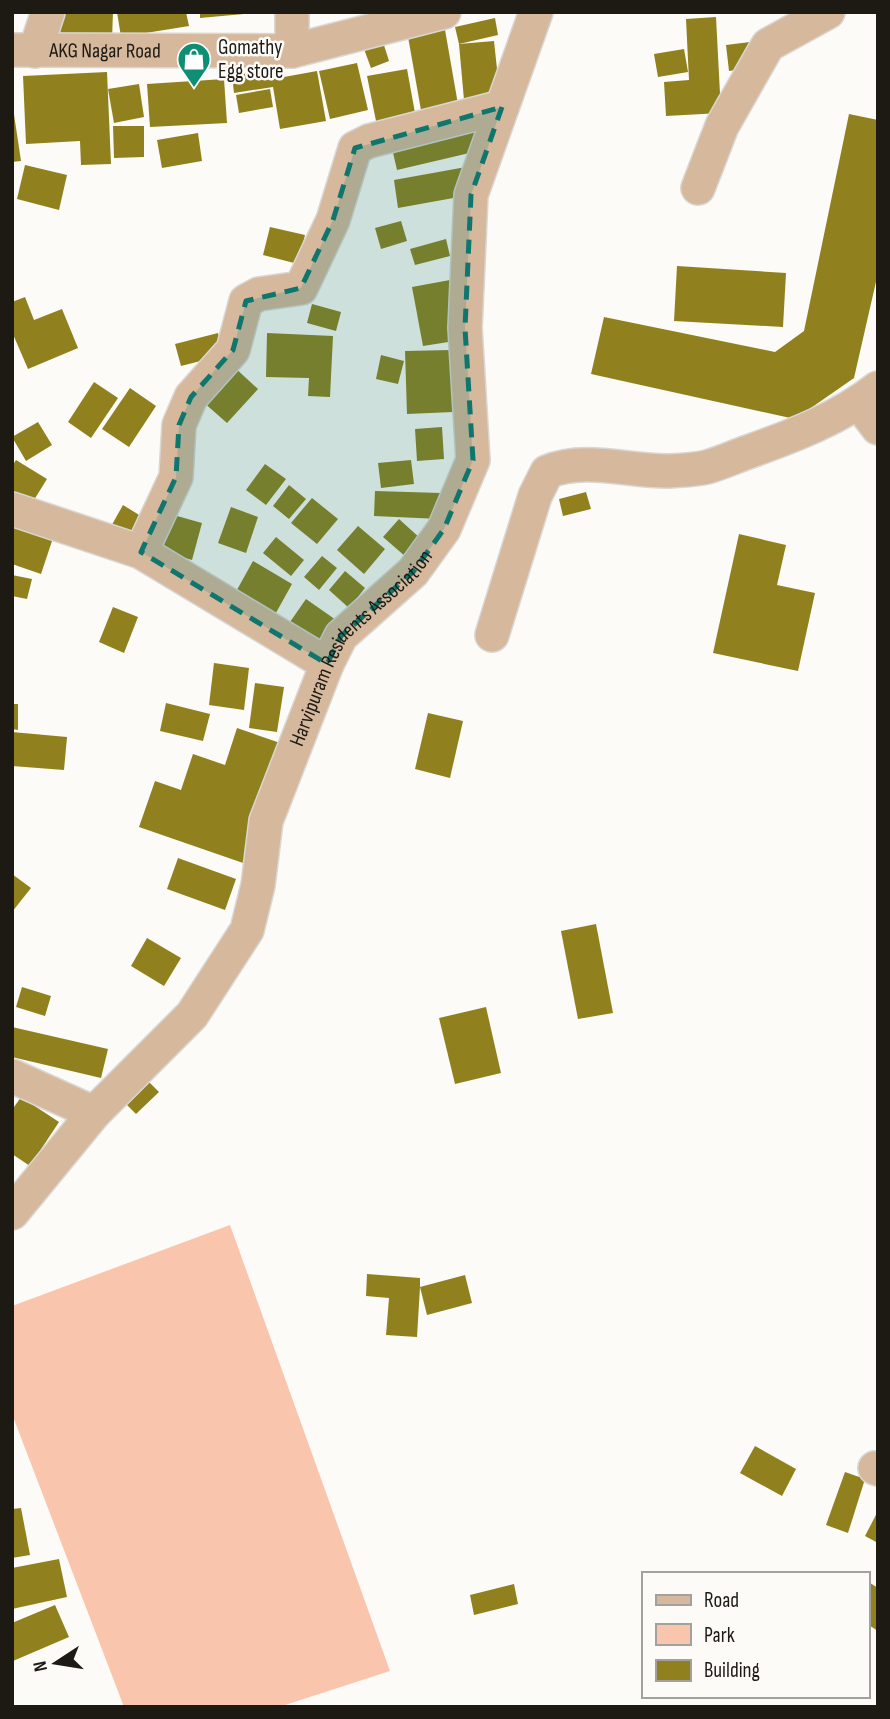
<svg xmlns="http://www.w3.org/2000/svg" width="890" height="1719" font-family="'Sofia Sans Condensed',sans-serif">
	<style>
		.green { fill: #fac5ad }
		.building { fill: #90811e }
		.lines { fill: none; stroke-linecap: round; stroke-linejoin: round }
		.minor-casing { stroke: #d9d7d4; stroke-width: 36 }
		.minor { stroke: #d6b89c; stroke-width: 33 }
		.marked { fill: #0f766e; fill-opacity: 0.2; stroke: #0f766e; stroke-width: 5; stroke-dasharray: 14 9; stroke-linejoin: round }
		.labels { text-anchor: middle; stroke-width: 5; stroke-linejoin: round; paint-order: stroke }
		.poi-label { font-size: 21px; fill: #1d1a14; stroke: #fdfbf8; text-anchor: start }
		.street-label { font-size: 21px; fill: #1d1a14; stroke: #fdfbf8 }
	</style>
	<rect width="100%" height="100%" fill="#fdfbf8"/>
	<!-- green -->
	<path class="green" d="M230,1225L390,1671L279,1707H124L12,1414V1306Z"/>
	<!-- building -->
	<g class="building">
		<path d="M61,12H113L112,40L60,39Z"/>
		<path d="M117,12H186L189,26L121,37Z"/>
		<path d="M200,12H244V14L200,18Z"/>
		<path d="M716,17L721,113L666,116L664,82L689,80L686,19Z"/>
		<path d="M495,18L498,35L459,44L455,27Z"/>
		<path d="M444,24L459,110L422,116L407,31Z"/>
		<path d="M494,41L500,97L464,100L459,44Z"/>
		<path d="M383,42L389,61L371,68L364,49Z"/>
		<path d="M750,42L753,68L729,71L726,45Z"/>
		<path d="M684,49L688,72L658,77L654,54Z"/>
		<path d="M357,63L368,110L330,119L319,71Z"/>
		<path d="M271,69L273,79L317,71L326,121L280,129L273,87L234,93L232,76Z"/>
		<path d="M407,69L417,124L378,131L367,76Z"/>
		<path d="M107,72L111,164L81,165L80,141L26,144L23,76Z"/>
		<path d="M224,79L227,123L150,127L147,84Z"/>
		<path d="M139,84L144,117L114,123L108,89Z"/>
		<path d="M270,89L273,107L239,113L236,95Z"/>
		<path d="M12,101L21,161L12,162Z"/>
		<path d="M849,114L878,120V273L854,378L795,419L591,374L604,317L775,352L804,331Z"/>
		<path d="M472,125L478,151L397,170L391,144Z"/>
		<path d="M113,126H144V157L114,158Z"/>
		<path d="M198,133L202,161L162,168L157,140Z"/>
		<path d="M25,165L67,175L59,210L17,199Z"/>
		<path d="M466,167L470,195L398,208L394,180Z"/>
		<path d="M401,221L407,241L381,249L375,228Z"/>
		<path d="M270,227L305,235L298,264L263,255Z"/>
		<path d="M446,239L450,256L415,265L410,249Z"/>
		<path d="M677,266L786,273L783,327L674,321Z"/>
		<path d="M450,280L461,340L423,346L412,287Z"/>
		<path d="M25,297L34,320L62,309L78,348L28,369L12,332V302Z"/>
		<path d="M312,304L341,312L336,331L307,323Z"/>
		<path d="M218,333L224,355L181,366L175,344Z"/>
		<path d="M267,333L333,336L330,397L308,396L309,378L266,377Z"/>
		<path d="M451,350L453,412L407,414L405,351Z"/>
		<path d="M381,355L404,361L398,384L376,379Z"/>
		<path d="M233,366L258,389L227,423L202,401Z"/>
		<path d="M94,382L118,398L91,438L68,422Z"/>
		<path d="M130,388L156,406L129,447L102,429Z"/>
		<path d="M38,422L52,445L26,461L12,437Z"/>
		<path d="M442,427L444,459L417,461L415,429Z"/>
		<path d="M16,460L47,479L29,508L12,497V466Z"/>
		<path d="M411,460L414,484L381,488L378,463Z"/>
		<path d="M265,464L286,479L266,505L246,490Z"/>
		<path d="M289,485L306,499L289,519L273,506Z"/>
		<path d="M375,491L441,493L440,519L374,516Z"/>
		<path d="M586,492L591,509L563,516L559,499Z"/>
		<path d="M312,498L338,519L317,544L291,523Z"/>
		<path d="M123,505L149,521L134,545L109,530Z"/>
		<path d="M231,507L258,517L246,553L218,543Z"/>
		<path d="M170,514L202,523L192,560L160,551Z"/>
		<path d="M399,519L421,539L406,557L383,537Z"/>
		<path d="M12,526L55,532L41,574L12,564Z"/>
		<path d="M358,526L385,549L364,574L337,550Z"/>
		<path d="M739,534L786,545L777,585L815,593L798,671L713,653Z"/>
		<path d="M276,537L304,560L291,576L263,553Z"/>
		<path d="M322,556L337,568L319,590L304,577Z"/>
		<path d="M253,561L292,584L272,620L233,597Z"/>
		<path d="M345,571L365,588L349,608L329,590Z"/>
		<path d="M12,575L32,579L27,599L12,596Z"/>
		<path d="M306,599L336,620L320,643L290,622Z"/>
		<path d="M113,607L138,617L124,653L99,642Z"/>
		<path d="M214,663L249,668L244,710L209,705Z"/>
		<path d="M255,683L284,687L277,732L249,728Z"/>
		<path d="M166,703L210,714L203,741L160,731Z"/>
		<path d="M12,704H18V730L12,729Z"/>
		<path d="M428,713L463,721L450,778L415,769Z"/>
		<path d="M237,728L286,745L246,864L139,827L155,781L181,790L193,754L225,765Z"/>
		<path d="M12,732L67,737L64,770L12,766Z"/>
		<path d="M178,858L236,879L225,910L167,889Z"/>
		<path d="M12,874L31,888L12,912Z"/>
		<path d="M596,924L613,1013L578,1019L561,931Z"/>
		<path d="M147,938L181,958L164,986L131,966Z"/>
		<path d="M22,987L51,996L45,1016L16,1007Z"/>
		<path d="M486,1007L501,1073L455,1084L439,1018Z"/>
		<path d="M12,1027L108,1049L101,1078L12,1057Z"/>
		<path d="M140,1073L159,1092L136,1114L117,1095Z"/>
		<path d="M21,1097L59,1122L30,1166L12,1154V1110Z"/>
		<path d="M367,1274L420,1278V1287L465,1275L472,1303L427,1315L420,1287L417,1337L386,1335L389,1298L366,1296Z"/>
		<path d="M755,1446L796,1469L782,1496L740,1473Z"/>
		<path d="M845,1472L865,1479L848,1533L826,1525Z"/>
		<path d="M21,1508L30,1555L12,1558V1509Z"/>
		<path d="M878,1511V1543L865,1536Z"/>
		<path d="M59,1559L67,1597L12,1609V1568Z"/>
		<path d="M867,1581L878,1588V1631L867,1624Z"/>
		<path d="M514,1584L518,1604L474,1615L470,1595Z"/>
		<path d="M55,1605L69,1637L13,1661L12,1623Z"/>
	</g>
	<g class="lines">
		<defs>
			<g id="minor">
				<path id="s1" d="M12,50L292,51L444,12"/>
				<path d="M35,51L48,12"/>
				<path d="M292,51V12"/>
				<path d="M698,188L722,126L768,45L828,12"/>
				<path d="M859,403L878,428"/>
				<path d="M12,509L141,552L327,664"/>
				<path d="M141,552L176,477L179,425L191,397L233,350L246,301L259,294L301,288L333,220L355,148L369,141L502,107"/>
				<path d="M492,635L535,496L547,472C586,456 629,472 670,471C682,470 696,470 707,467C721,463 734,457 748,452C793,436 840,418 878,388"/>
				<path d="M12,1076L94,1113"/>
				<path id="s2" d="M12,1213L94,1113L192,1015L247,930L258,885L266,821L327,664L341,636L413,572L444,529L473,460L465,328L471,195L536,12"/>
				<path d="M875,1468L878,1469"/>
			</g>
		</defs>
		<!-- minor casing -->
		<use href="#minor" class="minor-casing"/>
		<!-- minor -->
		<use href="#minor" class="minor"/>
	</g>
	<!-- marked area -->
	<path class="marked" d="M502,107L471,195L465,328L473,460L444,529L413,572L341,636L327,664L141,552L176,477L179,425L191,397L233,350L246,301L301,288L333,220L355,148Z"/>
	<!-- icons -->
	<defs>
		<symbol id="shop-pin" viewBox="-11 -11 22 30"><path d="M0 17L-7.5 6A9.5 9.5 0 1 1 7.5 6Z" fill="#0e8f75" stroke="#fdfbf8"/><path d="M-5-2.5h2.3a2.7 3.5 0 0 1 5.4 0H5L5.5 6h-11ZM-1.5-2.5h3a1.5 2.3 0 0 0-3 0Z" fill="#fff"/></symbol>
	</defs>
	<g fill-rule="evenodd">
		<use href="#shop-pin" x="175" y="40" width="38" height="52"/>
	</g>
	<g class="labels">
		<!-- poi labels -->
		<g class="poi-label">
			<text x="218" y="54">Gomathy<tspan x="218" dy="24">Egg store</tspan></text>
		</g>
		<!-- street labels -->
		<g class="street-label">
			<text dy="7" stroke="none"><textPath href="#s1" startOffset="93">AKG Nagar Road</textPath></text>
			<text dy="7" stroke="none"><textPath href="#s2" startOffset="681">Harvipuram Residents Association</textPath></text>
		</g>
	</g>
	<!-- border -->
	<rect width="890" height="1719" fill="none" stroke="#1d1a14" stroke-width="28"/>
	<!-- legend -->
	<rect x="642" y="1572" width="228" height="126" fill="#fdfbf8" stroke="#a3a19d" stroke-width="2"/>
	<rect x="656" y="1595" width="35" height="10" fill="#d6b89c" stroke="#a3a19d" stroke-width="2"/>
	<text x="704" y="1607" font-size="21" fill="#1d1a14">Road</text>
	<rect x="656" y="1624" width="35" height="21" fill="#fac5ad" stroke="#a3a19d" stroke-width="2"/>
	<text x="704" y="1642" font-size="21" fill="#1d1a14">Park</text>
	<rect x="656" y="1660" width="35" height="21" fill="#90811e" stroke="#a3a19d" stroke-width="2"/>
	<text x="704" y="1677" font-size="21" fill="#1d1a14">Building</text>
	<!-- north arrow -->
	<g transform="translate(56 1663) rotate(258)" stroke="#fdfbf8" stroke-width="5" paint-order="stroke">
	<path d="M0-5L12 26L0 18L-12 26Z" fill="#1d1a14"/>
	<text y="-10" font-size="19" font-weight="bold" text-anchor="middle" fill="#1d1a14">N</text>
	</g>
</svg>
